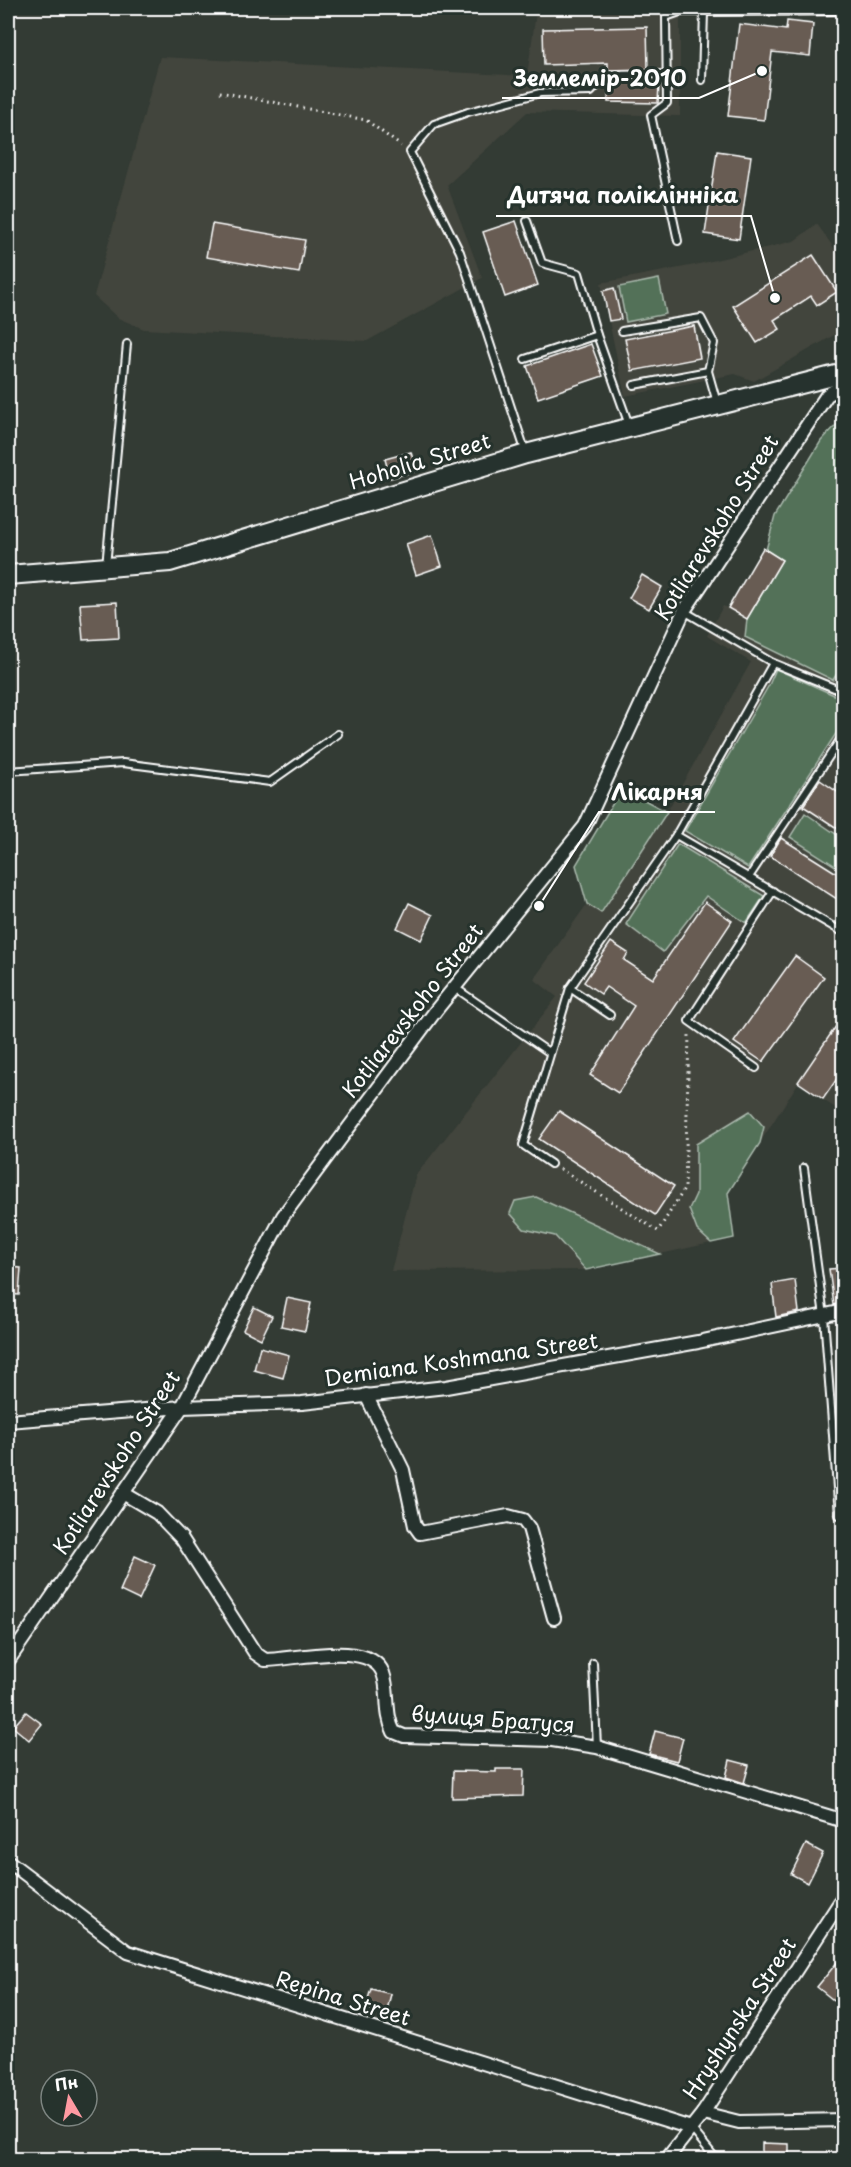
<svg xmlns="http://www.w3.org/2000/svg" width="851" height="2167" font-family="'Playpen Sans',sans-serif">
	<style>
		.built { fill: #43453d }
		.green { fill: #537159; stroke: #a9b8ac; stroke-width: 1.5 }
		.building { fill: #675b52; stroke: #fff; stroke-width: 1.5 }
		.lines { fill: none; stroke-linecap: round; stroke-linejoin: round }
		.lane-casing { stroke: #fff; stroke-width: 10 }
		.street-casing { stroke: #fff; stroke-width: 16 }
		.secondary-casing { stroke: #fff; stroke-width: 22 }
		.path { stroke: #fff; stroke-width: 3; stroke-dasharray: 1.5 4.5; stroke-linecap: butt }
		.lane { stroke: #26332d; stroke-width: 6 }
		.street { stroke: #26332d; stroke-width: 12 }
		.secondary { stroke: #26332d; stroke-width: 18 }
		.labels { text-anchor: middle; stroke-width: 6; stroke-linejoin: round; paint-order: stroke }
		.street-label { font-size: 21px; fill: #fff; stroke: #26332d }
		.leader { fill: none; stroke: #fff; stroke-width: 2 }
		.callout-dot { fill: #fff; stroke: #26332d; stroke-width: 2 }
		.callout-label { font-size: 22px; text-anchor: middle; font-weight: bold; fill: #fff; stroke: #26332d; stroke-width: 6; stroke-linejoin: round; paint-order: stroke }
	</style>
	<rect width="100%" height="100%" fill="#333b34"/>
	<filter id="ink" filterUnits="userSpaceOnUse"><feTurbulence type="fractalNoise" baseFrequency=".0167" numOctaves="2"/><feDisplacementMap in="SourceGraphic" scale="12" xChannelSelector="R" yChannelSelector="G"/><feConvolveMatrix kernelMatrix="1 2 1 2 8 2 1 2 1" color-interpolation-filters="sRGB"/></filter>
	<g filter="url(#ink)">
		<!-- built -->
		<g class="built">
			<path d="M622,8H680V116L527,112L447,185L482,278L367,341L144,329L118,318L94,296L160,57L527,76L536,13Z"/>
			<path d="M817,224L843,261V330L754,381L735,374L625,396L601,283L695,265L794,241Z"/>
			<path d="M843,463V1113L798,1083L728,1193L734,1238L586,1270L391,1271L416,1175L557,997L534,979L587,904L599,912L660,824L751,662L707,636L723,606L728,608L763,548L782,559Z"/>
		</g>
		<!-- green -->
		<g class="green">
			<path d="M659,279L666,314L626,322L619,287Z"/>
			<path d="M843,418L844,662L833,680L745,637L747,619L782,560L766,550L775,516L821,441Z"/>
			<path d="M776,669L843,699V723L748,868L685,831L769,685Z"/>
			<path d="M622,788L667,812L601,913L587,904L576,865Z"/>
			<path d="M805,813L843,839V871L790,837Z"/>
			<path d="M678,844L764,896L746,923L706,896L663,952L626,924Z"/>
			<path d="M750,1111L764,1127L760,1143L728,1193L734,1238L711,1243L697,1230L689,1209L696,1194V1144Z"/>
			<path d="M536,1197L660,1254L586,1270L555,1236L524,1229L510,1213L515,1201Z"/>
		</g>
		<!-- building -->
		<g class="building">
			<path d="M787,21L813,24L810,56L772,52L764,120L728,116L739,24L786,30Z"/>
			<path d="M647,27L648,69L608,70V63L544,65L543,29Z"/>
			<path d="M609,80H648V85H659L658,103L608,102Z"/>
			<path d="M717,151L751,156L739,239L705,234Z"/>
			<path d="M516,221L538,285L505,297L483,232Z"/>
			<path d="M212,224L305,240L299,273L206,257Z"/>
			<path d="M813,255L837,292L817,305L811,296L774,320L780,329L757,343L733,306Z"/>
			<path d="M614,288L621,319L609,321L603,291Z"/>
			<path d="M694,326L700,358L632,371L625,339Z"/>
			<path d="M591,344L603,376L538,398L527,366Z"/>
			<path d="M411,452L416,471L390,478L385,459Z"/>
			<path d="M432,535L442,566L416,575L406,544Z"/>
			<path d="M763,548L782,560L747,619L728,608Z"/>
			<path d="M642,575L662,587L649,609L629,598Z"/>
			<path d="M117,602L119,638L83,640L80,604Z"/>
			<path d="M820,780L843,796V832L803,806Z"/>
			<path d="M781,838L843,877V903L770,856Z"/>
			<path d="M705,902L732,921L618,1093L590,1075L634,1006L606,987L601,994L584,982L611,942L628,953L624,960L653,979Z"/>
			<path d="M409,903L433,915L421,940L397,928Z"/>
			<path d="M795,956L824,977L763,1062L734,1042Z"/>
			<path d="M843,1016V1070L823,1099L798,1082Z"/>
			<path d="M559,1111L674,1186L655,1215L539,1139Z"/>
			<path d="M8,1267L21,1268L19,1295L8,1294Z"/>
			<path d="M843,1268V1303L834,1305L829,1269Z"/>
			<path d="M795,1280L799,1312L776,1317L772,1284Z"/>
			<path d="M287,1298L311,1303L305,1331L281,1326Z"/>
			<path d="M254,1307L272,1316L261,1339L243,1330Z"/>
			<path d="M260,1347L289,1355L283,1378L254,1370Z"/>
			<path d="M135,1556L155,1565L139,1600L120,1591Z"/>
			<path d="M26,1712L42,1724L29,1740L13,1727Z"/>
			<path d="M655,1731L683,1738L677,1761L649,1754Z"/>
			<path d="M730,1760L749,1765L744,1783L726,1777Z"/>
			<path d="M496,1769H524L523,1796L452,1798L453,1771L496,1772Z"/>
			<path d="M806,1844L823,1853L808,1883L791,1874Z"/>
			<path d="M843,1955V2008L817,1987Z"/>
			<path d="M371,1989L391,1994L386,2014L365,2009Z"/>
			<path d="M762,2143L789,2144V2160H762Z"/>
		</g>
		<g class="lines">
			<defs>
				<g id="lane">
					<path d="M702,80L704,12L844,11"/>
					<path d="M527,221L542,263L579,273L597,335L629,425"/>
					<path d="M678,241L651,115L667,103L666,17L680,12H704"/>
					<path d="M622,331L701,318L714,343L708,371L717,403"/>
					<path d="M525,359L597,335"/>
					<path d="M634,385L708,371"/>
					<path d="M526,453L460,252L410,152L434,124L468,112L540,93L591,92L607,75L667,74"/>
					<path d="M106,566L127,344"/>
					<path d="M684,611L773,663L844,692"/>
					<path d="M8,771L123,763L270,782L338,734"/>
					<path d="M676,835L844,933"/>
					<path d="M749,877L844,734"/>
					<path d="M454,987L550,1053"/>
					<path d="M610,1015L570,988L676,835L773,663"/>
					<path d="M756,1068L689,1021L773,891"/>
					<path d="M551,1164L523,1145L570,988"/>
					<path d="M804,1168L824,1316L839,1515"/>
					<path d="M593,1663L597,1747"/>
					<path d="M691,2128L717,2160"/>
				</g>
				<g id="street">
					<path d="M366,1395L403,1470L415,1526L420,1533L508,1516L523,1520L529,1528L554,1618"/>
					<path d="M8,1421L182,1407L302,1403L446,1387L698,1342L844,1311"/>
					<path d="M123,1493L157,1513L182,1539L255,1653L265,1660C293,1660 370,1639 383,1673C390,1692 384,1713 394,1732L404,1736L552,1740L597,1747L844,1821"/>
					<path d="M8,1661L182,1407L283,1216L437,1009L585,826L684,611L827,395L844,385"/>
					<path d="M8,1861L128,1952L691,2128"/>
					<path d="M703,2113L739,2122L844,2120"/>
					<path d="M666,2160L703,2113L844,1896"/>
				</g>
				<path id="secondary" d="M8,575L170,562L526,454L844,373"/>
			</defs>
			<!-- lane casing -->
			<use href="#lane" class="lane-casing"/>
			<!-- street casing -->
			<use href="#street" class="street-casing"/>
			<!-- secondary casing -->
			<use href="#secondary" class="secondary-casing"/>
			<!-- path -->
			<g class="path">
				<path d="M220,92L366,120L401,146"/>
				<path d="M560,1169L658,1231L685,1188L689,1035"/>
			</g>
			<!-- lane -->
			<use href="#lane" class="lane"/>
			<!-- street -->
			<use href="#street" class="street"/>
			<!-- secondary -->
			<use href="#secondary" class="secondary"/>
		</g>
	</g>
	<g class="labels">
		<!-- street labels -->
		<g class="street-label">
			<text transform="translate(420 462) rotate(-17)" y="7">Hoholia Street</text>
			<text transform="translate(717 528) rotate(-58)" y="7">Kotliarevskoho Street</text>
			<text transform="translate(413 1011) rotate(-52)" y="7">Kotliarevskoho Street</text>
			<text transform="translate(461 1360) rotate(-8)" y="7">Demiana Koshmana Street</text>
			<text transform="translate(117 1463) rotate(-57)" y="7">Kotliarevskoho Street</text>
			<text transform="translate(493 1720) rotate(4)" y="7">вулиця Братуся</text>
			<text transform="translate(343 1999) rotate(17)" y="7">Repina Street</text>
			<text transform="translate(740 2019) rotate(-57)" y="7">Hryshynska Street</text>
		</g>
	</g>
	<!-- callouts -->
	<path class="leader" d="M762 71L699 98H502M775 298L751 216H496M539 906L599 812H715"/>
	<g class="callout-dot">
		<circle cx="762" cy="71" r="6"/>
		<circle cx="775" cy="298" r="6"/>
		<circle cx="539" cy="906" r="6"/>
	</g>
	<g class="callout-label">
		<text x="600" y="86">Землемір-2010</text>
		<text x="623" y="203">Дитяча поліклінніка</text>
		<text x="657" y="800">Лікарня</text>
	</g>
	<!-- margin -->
	<rect width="851" height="2167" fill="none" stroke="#26332d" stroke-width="30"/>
	<rect x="15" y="15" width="821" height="2137" fill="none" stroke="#fff" stroke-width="2" filter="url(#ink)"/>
	<!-- north arrow -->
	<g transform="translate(69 2098) rotate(350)"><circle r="28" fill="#26332d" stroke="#7d8581" stroke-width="1.5"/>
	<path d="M0-4.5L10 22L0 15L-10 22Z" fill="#ff9aa2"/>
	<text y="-9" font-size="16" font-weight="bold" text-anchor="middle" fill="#ffffff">Пн</text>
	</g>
</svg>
